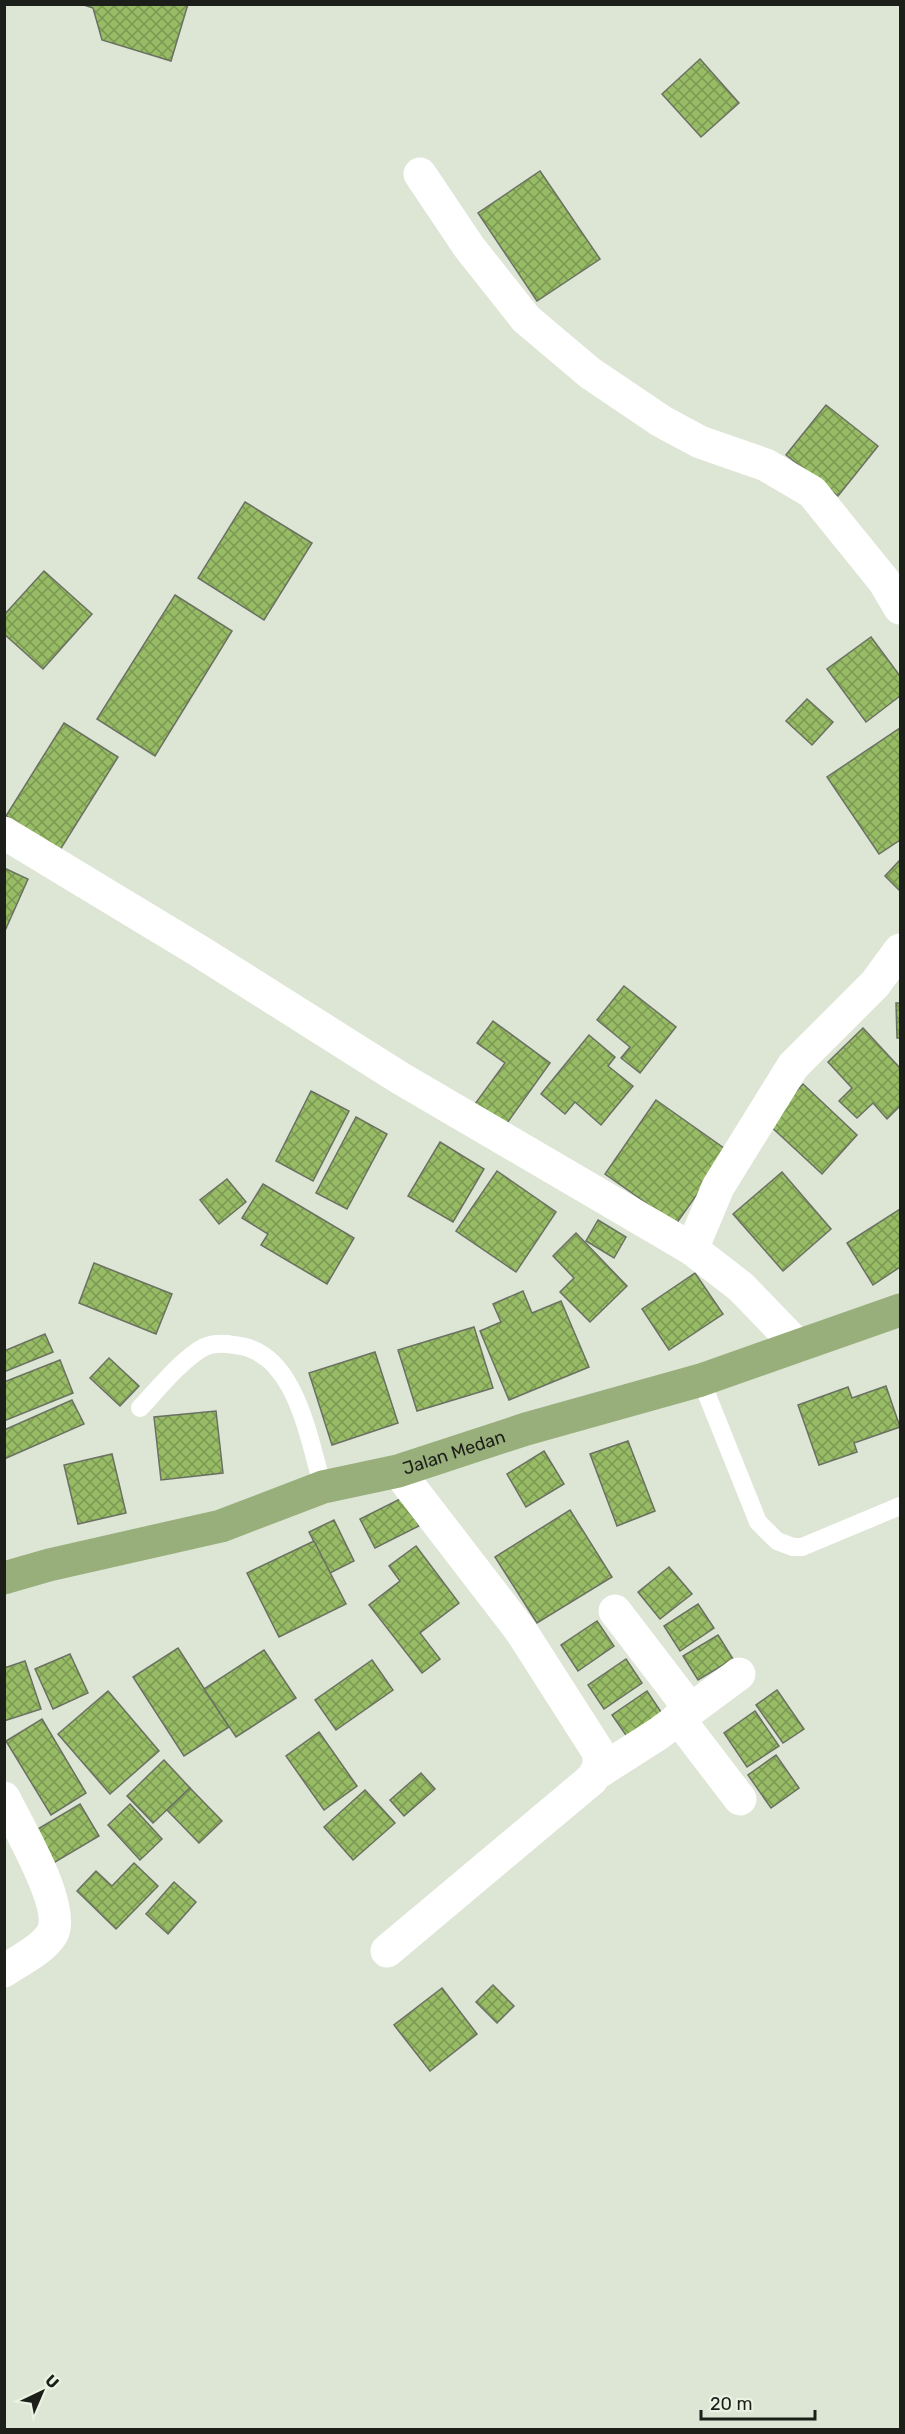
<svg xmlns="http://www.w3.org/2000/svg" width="905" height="2434" font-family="Rubik,sans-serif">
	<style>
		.building { fill: url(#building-cross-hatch); stroke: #6a7163; stroke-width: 1.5 }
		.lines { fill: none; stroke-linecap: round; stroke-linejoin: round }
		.service { stroke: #fff; stroke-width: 18 }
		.minor { stroke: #fff; stroke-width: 33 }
		.trunk { stroke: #98af7b; stroke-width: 33 }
		.labels { text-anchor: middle; stroke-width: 4.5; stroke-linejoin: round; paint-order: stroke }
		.street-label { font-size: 18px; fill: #1c1f19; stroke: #eaf2e2 }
	</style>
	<defs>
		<pattern id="building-cross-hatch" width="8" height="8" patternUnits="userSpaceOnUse" patternTransform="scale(1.5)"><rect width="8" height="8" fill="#97bc65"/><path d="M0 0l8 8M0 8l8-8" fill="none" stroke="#7a9852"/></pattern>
	</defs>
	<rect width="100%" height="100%" fill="#dde5d5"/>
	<!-- building -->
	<g class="building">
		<path d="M81,4H188L171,61L102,40L93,8Z"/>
		<path d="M700,59L739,103L701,137L662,94Z"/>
		<path d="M540,171L600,259L537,301L478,213Z"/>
		<path d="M826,405L878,446L838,496L786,455Z"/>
		<path d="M245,502L312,543L264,620L198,578Z"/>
		<path d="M44,571L92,614L43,669L4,634V615Z"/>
		<path d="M175,595L232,631L155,756L97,719Z"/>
		<path d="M871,637L900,676V696L866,722L827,669Z"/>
		<path d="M807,699L833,722L812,745L786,721Z"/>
		<path d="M64,723L118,757L60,850L6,816Z"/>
		<path d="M900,728V840L879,854L827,777Z"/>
		<path d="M900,860V891L885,876Z"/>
		<path d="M4,868L28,879L4,933Z"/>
		<path d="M624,986L676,1027L640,1073L621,1058L630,1047L597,1020Z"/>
		<path d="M896,1003H900V1038H897Z"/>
		<path d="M493,1021L550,1063L505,1126L475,1104L505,1063L477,1043Z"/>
		<path d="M863,1028L900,1068V1106L887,1119L873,1103L857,1118L839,1101L852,1088L828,1062Z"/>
		<path d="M589,1035L615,1057L608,1066L633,1086L601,1125L575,1102L565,1114L541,1094Z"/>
		<path d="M803,1084L857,1135L822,1174L767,1123Z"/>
		<path d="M311,1091L349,1111L313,1181L276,1161Z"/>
		<path d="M656,1100L728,1151L676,1224L605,1174Z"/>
		<path d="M356,1117L387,1134L347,1209L316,1193Z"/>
		<path d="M440,1142L484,1169L453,1222L408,1196Z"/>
		<path d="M497,1171L556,1212L516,1272L456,1231Z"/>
		<path d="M782,1172L831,1229L783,1271L733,1214Z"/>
		<path d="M227,1179L246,1202L219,1224L200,1200Z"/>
		<path d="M263,1184L354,1238L327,1284L261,1245L268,1234L242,1218Z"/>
		<path d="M900,1209V1267L873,1285L847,1243Z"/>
		<path d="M598,1220L626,1237L614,1258L586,1241Z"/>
		<path d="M576,1233L627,1286L590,1322L560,1292L574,1278L553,1256Z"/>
		<path d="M94,1263L172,1294L156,1334L79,1303Z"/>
		<path d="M695,1273L723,1314L669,1350L642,1309Z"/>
		<path d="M523,1291L532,1313L561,1301L589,1367L509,1400L480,1331L501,1322L493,1304Z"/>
		<path d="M474,1327L493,1388L417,1411L398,1350Z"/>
		<path d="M45,1334L53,1352L4,1372V1351Z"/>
		<path d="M375,1352L398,1423L332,1445L309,1373Z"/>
		<path d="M109,1358L139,1386L120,1406L90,1378Z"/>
		<path d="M60,1360L73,1393L4,1421V1382Z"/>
		<path d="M886,1386L900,1427L854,1443L857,1452L819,1465L798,1405L848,1387L852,1398Z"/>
		<path d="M72,1400L84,1424L4,1459V1430Z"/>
		<path d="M216,1411L223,1473L161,1480L154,1417Z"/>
		<path d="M628,1441L655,1511L617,1526L590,1454Z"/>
		<path d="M544,1451L564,1484L526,1507L507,1474Z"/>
		<path d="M112,1454L126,1513L78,1524L64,1465Z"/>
		<path d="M404,1497L419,1526L375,1548L360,1519Z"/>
		<path d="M570,1510L612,1577L537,1623L495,1557Z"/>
		<path d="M334,1520L354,1561L330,1573L309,1532Z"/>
		<path d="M314,1541L346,1604L279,1637L247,1573Z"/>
		<path d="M416,1546L459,1603L420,1633L440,1659L422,1673L369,1605L400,1581L389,1566Z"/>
		<path d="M669,1567L692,1594L660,1619L638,1592Z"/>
		<path d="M698,1604L714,1628L680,1651L664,1626Z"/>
		<path d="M597,1621L614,1646L578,1671L561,1645Z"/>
		<path d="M718,1635L733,1659L698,1680L683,1656Z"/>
		<path d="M178,1648L229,1727L184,1756L133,1677Z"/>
		<path d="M264,1650L296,1698L236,1737L204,1689Z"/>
		<path d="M70,1654L88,1693L53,1709L35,1669Z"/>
		<path d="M626,1659L642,1683L604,1709L588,1685Z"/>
		<path d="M372,1660L393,1690L336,1730L315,1700Z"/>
		<path d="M25,1661L41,1709L4,1721V1668Z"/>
		<path d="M777,1690L804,1729L783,1743L756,1705Z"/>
		<path d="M108,1691L159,1751L110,1794L58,1734Z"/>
		<path d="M647,1691L665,1718L630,1741L612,1715Z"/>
		<path d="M755,1711L779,1746L747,1767L724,1733Z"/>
		<path d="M42,1719L86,1793L51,1815L6,1741Z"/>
		<path d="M319,1732L357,1786L324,1810L286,1756Z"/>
		<path d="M776,1755L799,1788L771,1808L748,1775Z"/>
		<path d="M164,1760L190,1788L153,1823L127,1796Z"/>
		<path d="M421,1773L435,1789L404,1816L390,1800Z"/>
		<path d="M190,1788L222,1821L199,1843L167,1810Z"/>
		<path d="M365,1790L395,1823L353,1860L324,1827Z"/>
		<path d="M80,1804L99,1836L50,1865L31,1833Z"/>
		<path d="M130,1804L162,1839L140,1860L108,1825Z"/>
		<path d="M134,1863L158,1886L116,1929L77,1891L96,1871L112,1886Z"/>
		<path d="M174,1882L196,1902L168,1934L146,1914Z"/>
		<path d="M493,1985L514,2006L497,2023L476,2002Z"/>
		<path d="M442,1988L477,2034L430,2071L394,2025Z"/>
	</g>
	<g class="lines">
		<!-- service -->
		<g class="service">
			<path d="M701,1380L758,1522L777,1541L793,1547H802L900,1506"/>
			<path d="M140,1408C158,1389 177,1365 199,1350C209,1343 223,1343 234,1345C296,1350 308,1438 323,1487"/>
		</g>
		<!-- minor -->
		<g class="minor">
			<path d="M420,174L469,247L526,319L590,373L661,421L700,442L766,465L812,492L884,581L900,608"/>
			<path d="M4,833L199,951L400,1078L692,1249L741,1287L798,1346"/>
			<path d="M692,1249L718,1187L793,1066L875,984L900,950"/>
			<path d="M615,1611L690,1709"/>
			<path d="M678,1718L740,1799"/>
			<path d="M597,1773L658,1734L739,1674"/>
			<path d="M4,1798C17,1825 67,1907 52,1934C42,1950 20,1960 4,1971"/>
			<path d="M387,1951L592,1779L599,1767V1753L521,1631L398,1471"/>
		</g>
		<!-- trunk -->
		<path class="trunk" id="s1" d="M4,1578L49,1565L221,1526L323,1487L398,1471L526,1429L701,1380L900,1310"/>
	</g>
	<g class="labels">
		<!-- street labels -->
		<g class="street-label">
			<text dy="6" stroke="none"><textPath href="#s1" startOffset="468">Jalan Medan</textPath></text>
		</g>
	</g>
	<!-- border -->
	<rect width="905" height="2434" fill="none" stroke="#1c1f19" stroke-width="12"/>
	<!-- north arrow -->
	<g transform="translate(42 2392) rotate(44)" stroke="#eaf2e2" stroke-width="4.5" paint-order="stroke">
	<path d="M0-4.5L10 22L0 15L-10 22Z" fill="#1c1f19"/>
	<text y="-9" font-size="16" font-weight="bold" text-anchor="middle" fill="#1c1f19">U</text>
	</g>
	<!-- scale -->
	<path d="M701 2410v9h114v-9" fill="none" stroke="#1c1f19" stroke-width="3"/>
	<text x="710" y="2410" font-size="18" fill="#1c1f19" stroke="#eaf2e2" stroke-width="4.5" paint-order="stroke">20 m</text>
</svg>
